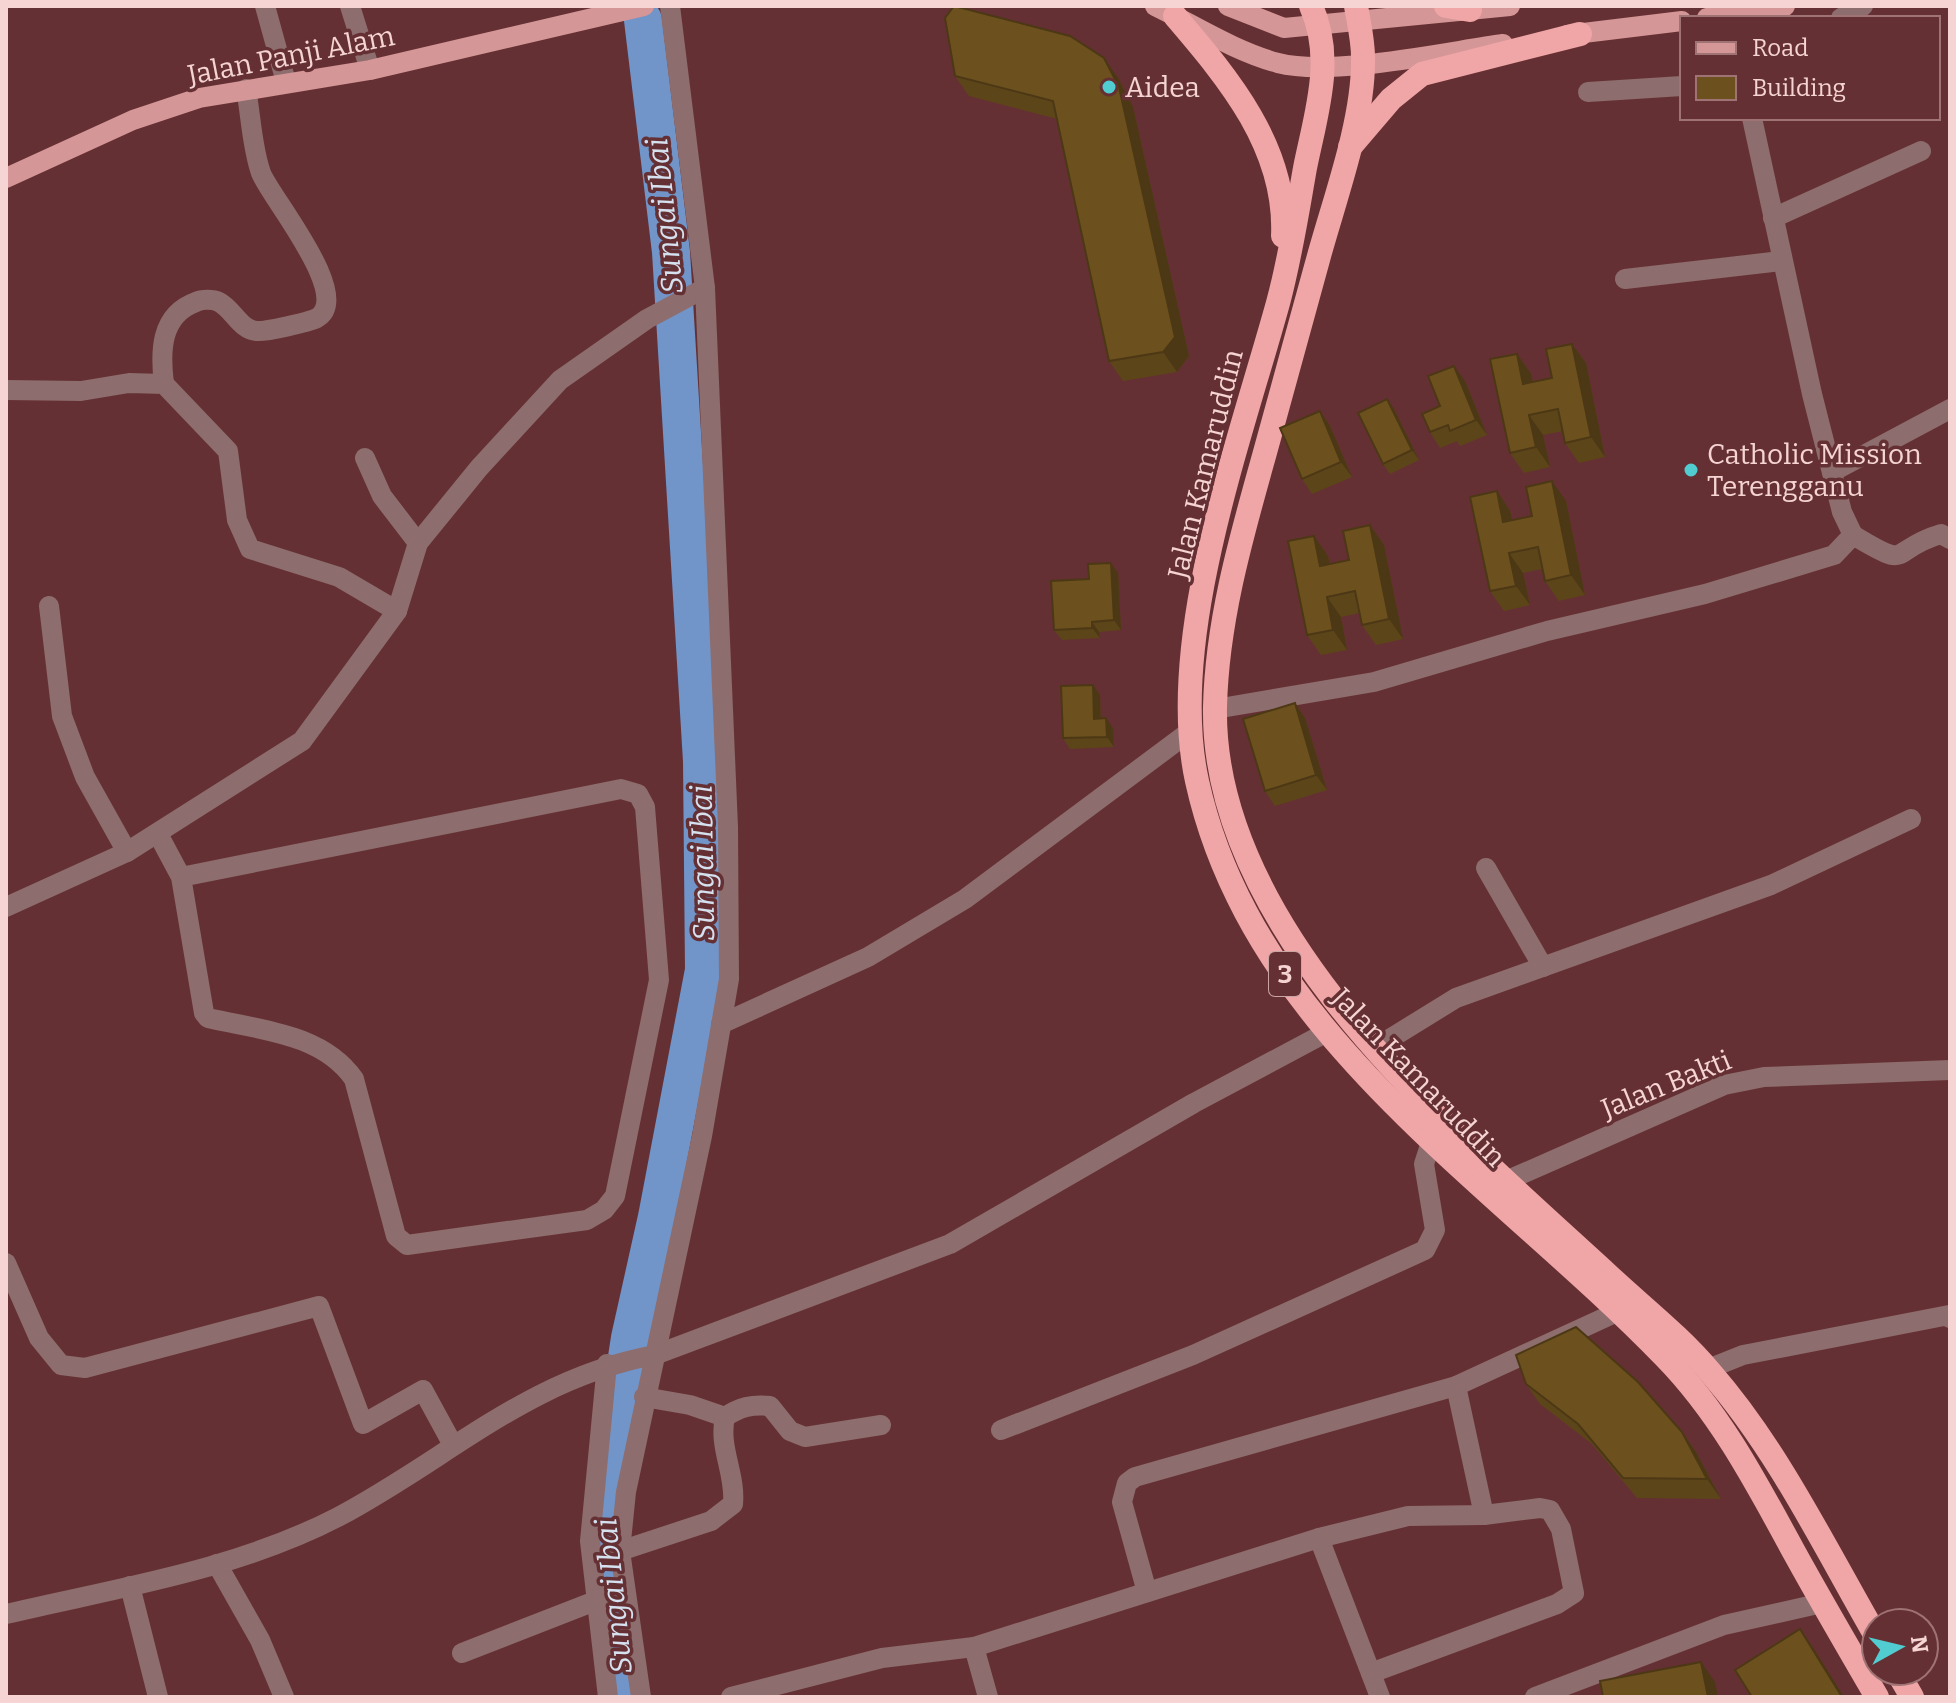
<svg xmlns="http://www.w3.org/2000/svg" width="1956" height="1703" font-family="Bitter,serif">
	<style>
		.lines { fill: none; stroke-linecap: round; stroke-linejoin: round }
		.river { stroke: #7194c9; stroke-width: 38 }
		.minor { stroke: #8d6d6d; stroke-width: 20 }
		.major { stroke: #d49696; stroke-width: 20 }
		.highway { stroke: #f0a5a6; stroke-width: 24 }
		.wall { fill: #5d451a }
		.shaded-wall { fill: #4c3815 }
		.building { fill: #6c501e; stroke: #4c3815; stroke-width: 2 }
		.poi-dot { fill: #51ccd1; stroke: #653033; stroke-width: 3 }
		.labels { text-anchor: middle; stroke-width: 7; stroke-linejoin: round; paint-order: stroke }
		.shield { fill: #653033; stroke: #caa3a3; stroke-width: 2 }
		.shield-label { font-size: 26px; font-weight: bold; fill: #f5d4d3 }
		.street-label { font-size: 28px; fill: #f5d4d3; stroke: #653033 }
		.poi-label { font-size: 28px; fill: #f5d4d3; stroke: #653033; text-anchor: start }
		.water-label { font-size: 30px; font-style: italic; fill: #d6e1f0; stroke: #653033 }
	</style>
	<rect width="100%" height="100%" fill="#653033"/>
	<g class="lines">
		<!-- river -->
		<path class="river" d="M625,1697L601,1527L630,1338L657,1217L704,970L702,761L671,252L643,20"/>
		<!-- minor -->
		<g class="minor">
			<path d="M265,6L286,82"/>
			<path d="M350,6L370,70"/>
			<path d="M1841,18L1863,6"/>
			<path d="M1588,92L1682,86"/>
			<path d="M1773,218L1921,151"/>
			<path d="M1625,279L1781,261"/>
			<path d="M164,384C160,352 160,315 196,302C202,299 213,299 219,302C233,309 240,330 257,331C266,332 309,322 317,318C354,296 270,197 261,173C252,148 251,116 246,89"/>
			<path d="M6,390L81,391L129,383L164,384L228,451L237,520L250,549L339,577L397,611"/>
			<path d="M365,458L382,496L418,543"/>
			<path d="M1832,472L1950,409"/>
			<path d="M1853,535C1914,572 1887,550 1941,534L1950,539"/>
			<path d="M49,606L62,716L85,777L127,852"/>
			<path d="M1215,709L1374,682L1547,631L1705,594L1834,555L1853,535L1842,512L1812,394L1752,118"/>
			<path d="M158,834L181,877L204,1013L208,1018C259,1030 322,1033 354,1079L396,1236L407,1245L587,1220L604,1210L615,1196L659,980L645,807L638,794L621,789L181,877"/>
			<path d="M1486,868L1543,967"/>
			<path d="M6,907L127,852L302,741L397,611L418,543L479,468L560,380L647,319L705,288"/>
			<path d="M721,1024L868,957L965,899L1189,732"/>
			<path d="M1375,1048L1456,998L1771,885L1911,819"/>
			<path d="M1506,1181L1724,1085L1764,1077L1950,1070"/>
			<path d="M6,1263L39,1338L61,1365L85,1368L319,1306L363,1424L423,1390L453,1445"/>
			<path d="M607,1364L590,1541L608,1697"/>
			<path d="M1708,1369L1743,1355L1949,1315L1950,1318"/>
			<path d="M644,1397L690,1405L725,1417"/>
			<path d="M1001,1430L1193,1355L1425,1250L1435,1230L1424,1164L1432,1139"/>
			<path d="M1484,1515L1456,1386L1617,1312"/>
			<path d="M1319,1538L1380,1697"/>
			<path d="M620,1551L711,1521L733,1504C736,1474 718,1447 725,1417C740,1407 752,1404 770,1406L790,1431L805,1437L881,1425"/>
			<path d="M217,1564L260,1640L284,1697"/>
			<path d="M130,1586L158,1697"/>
			<path d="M1147,1592L1122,1502L1127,1483L1135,1477L1456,1386"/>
			<path d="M6,1614C117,1588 236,1570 338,1517C448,1459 528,1378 655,1355L950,1244L1194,1103L1329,1031"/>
			<path d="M974,1647L988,1697"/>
			<path d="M462,1653L608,1596"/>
			<path d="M641,1697L620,1551L626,1492L702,1136L729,979L728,827L705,288L670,6"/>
			<path d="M731,1697L882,1658L974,1647L1319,1538L1408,1516L1484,1515L1540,1508L1550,1510L1561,1529L1574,1593L1557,1604L1371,1673"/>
			<path d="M1535,1697L1724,1625L1822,1603"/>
		</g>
		<!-- major -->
		<g class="major">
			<path d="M1155,6C1196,26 1234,51 1278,63C1331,77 1445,52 1503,44"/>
			<path d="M1228,6L1284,28L1510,6"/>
			<path d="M1707,18L1785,6"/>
			<path d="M1567,35L1682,21"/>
			<path d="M6,178L133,120L199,98L370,70L644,6"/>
		</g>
		<!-- highway -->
		<g class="highway">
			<path d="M1311,6C1335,59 1316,113 1305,168C1297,213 1290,259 1278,303C1240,441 1166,640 1197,781C1253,1035 1496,1182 1665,1357C1720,1413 1757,1484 1794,1552C1821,1601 1849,1649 1877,1697"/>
			<path d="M1356,6C1359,24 1364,44 1363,62C1363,122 1335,198 1319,256C1301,323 1282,389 1264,456C1241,538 1217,621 1215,707C1211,932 1455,1134 1607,1274C1641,1306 1680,1336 1710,1372C1778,1450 1824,1546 1876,1636"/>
			<path d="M1446,6L1470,10"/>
			<path d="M1175,16C1229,79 1287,148 1283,236"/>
			<path d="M1350,147L1391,99L1422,74L1580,34"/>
			<path d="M1897,1671L1912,1697"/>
		</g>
	</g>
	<!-- wall -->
	<g class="wall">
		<path d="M955,76L1118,78L1133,107L1189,356L1177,372L1123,381L1109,361L1057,119L969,96Z"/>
		<path d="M1572,344L1586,363L1605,457L1579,463L1565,443L1563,431L1543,435L1550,467L1524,473L1510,453L1517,354L1531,374L1533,382L1552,378Z"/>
		<path d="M1465,381L1487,435L1460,446L1457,441L1440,448L1430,432L1440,406Z"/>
		<path d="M1394,409L1419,460L1390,474L1383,464Z"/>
		<path d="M1320,411L1330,426L1352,477L1312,494L1302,479Z"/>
		<path d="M1497,491L1510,511L1512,520L1532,516L1566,501L1585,595L1559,601L1545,581L1542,569L1523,573L1530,605L1504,611L1490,591Z"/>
		<path d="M1370,525L1384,545L1403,639L1376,645L1362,625L1360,613L1341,617L1347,650L1321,655L1307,635L1314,536L1328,556L1330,564L1349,560Z"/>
		<path d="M1118,573L1121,630L1099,632L1100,638L1062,640L1054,630L1089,579Z"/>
		<path d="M1093,685L1100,695L1101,718L1113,728L1114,747L1070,749L1063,738Z"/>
		<path d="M1295,703L1305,718L1327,790L1275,806L1265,791Z"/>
		<path d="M1526,1384L1682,1432L1696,1452L1721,1499L1637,1498L1592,1444L1540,1404Z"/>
	</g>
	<!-- shaded-wall -->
	<g class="shaded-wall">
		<path d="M1104,58L1118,78L1133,107L1189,356L1177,372L1163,352Z"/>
		<path d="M1572,344L1586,363L1605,457L1591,437Z"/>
		<path d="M1517,354L1531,374L1537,404L1523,384Z"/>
		<path d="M1454,366L1465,381L1487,435L1476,420Z"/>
		<path d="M1387,399L1394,409L1419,460L1412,450Z"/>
		<path d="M1320,411L1330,426L1352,477L1341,462Z"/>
		<path d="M1529,415L1543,435L1550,467L1536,447Z"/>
		<path d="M1552,481L1566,501L1585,595L1571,575Z"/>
		<path d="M1497,491L1510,511L1517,542L1503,522Z"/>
		<path d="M1370,525L1384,545L1403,639L1389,619Z"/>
		<path d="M1314,536L1328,556L1334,586L1320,566Z"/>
		<path d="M1509,553L1523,573L1530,605L1516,586Z"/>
		<path d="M1111,563L1118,573L1121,630L1114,620Z"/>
		<path d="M1327,597L1341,617L1347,650L1333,630Z"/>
		<path d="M1092,622L1099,632L1100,638L1092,628Z"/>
		<path d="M1093,685L1100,695L1101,729L1094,719Z"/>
		<path d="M1295,703L1305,718L1327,790L1316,775Z"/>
		<path d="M1106,718L1113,728L1114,747L1107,737Z"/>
		<path d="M1682,1432L1696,1452L1721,1499L1707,1479Z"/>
		<path d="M1800,1629L1814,1649L1844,1697H1842Z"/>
		<path d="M1701,1662L1715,1682L1718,1697H1708Z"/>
	</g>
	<!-- building -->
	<g class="building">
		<path d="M954,6L1070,36L1104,58L1119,87L1175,337L1163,352L1109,361L1053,101L955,76L945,18Z"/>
		<path d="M1572,344L1591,437L1565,443L1558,409L1529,415L1536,447L1510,453L1490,359L1517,354L1523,384L1552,378L1546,349Z"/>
		<path d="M1454,366L1476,420L1450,431L1448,425L1430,432L1422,414L1440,406L1428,376Z"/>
		<path d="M1387,399L1412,450L1383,464L1358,413Z"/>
		<path d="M1320,411L1341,462L1302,479L1280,428Z"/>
		<path d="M1552,481L1571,575L1545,581L1538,547L1509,553L1516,586L1490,591L1470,497L1497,491L1503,522L1532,516L1526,487Z"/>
		<path d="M1370,525L1389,619L1362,625L1355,591L1327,597L1333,630L1307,635L1288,541L1314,536L1320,566L1349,560L1343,531Z"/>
		<path d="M1111,563L1114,620L1092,622V628L1054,630L1051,581L1089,579L1088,564Z"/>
		<path d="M1093,685L1094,719L1106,718L1107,737L1063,738L1061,686Z"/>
		<path d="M1295,703L1316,775L1265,791L1243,719Z"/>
		<path d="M1576,1327L1638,1382L1682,1432L1707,1479L1623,1478L1578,1424L1526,1384L1516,1355Z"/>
		<path d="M1800,1629L1842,1697H1752L1735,1670Z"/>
		<path d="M1701,1662L1708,1697H1603L1600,1681Z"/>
	</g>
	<!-- markers -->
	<g class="poi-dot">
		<circle cx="1109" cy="87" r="8"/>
		<circle cx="1691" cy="470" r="8"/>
	</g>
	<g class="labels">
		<!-- shield labels -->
		<rect class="shield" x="1269" y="952" width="32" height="44" rx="6"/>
		<g class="shield-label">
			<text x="1285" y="983">3</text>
		</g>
		<!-- street labels -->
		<g class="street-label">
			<text transform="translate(291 55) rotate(-11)" y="10">Jalan Panji Alam</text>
			<text transform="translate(1205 464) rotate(-76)" y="10">Jalan Kamaruddin</text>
			<text transform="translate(1419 1077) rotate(46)" y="10">Jalan Kamaruddin</text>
			<text transform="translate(1666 1084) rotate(-22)" y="10">Jalan Bakti</text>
		</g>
		<!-- poi labels -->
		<g class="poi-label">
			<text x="1125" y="97">Aidea</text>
			<text x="1707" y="464">Catholic Mission<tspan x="1707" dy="32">Terengganu</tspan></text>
		</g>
		<!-- water labels -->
		<g class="water-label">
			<text transform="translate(665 216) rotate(-96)" y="10">Sungai Ibai</text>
			<text transform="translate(703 863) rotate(-91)" y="10">Sungai Ibai</text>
			<text transform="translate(614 1596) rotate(-96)" y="10">Sungai Ibai</text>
		</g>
	</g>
	<!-- border -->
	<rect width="1956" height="1703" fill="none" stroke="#f5d4d3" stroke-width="16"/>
	<!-- legend -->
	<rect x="1680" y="16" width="260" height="104" fill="#653033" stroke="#9f7273" stroke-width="2"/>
	<rect x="1696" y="42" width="40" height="12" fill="#d49696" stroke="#9f7273" stroke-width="2"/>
	<text x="1752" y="56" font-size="24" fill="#f5d4d3">Road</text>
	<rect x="1696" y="76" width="40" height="24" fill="#6c501e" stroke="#9f7273" stroke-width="2"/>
	<text x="1752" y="96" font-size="24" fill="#f5d4d3">Building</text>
	<!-- north arrow -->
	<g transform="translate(1900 1647) rotate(82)"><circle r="38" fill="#653033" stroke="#9f7273" stroke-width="2"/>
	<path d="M0-6L14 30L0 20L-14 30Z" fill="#51ccd1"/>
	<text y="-12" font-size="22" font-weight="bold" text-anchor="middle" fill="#f5d4d3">N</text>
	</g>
</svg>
